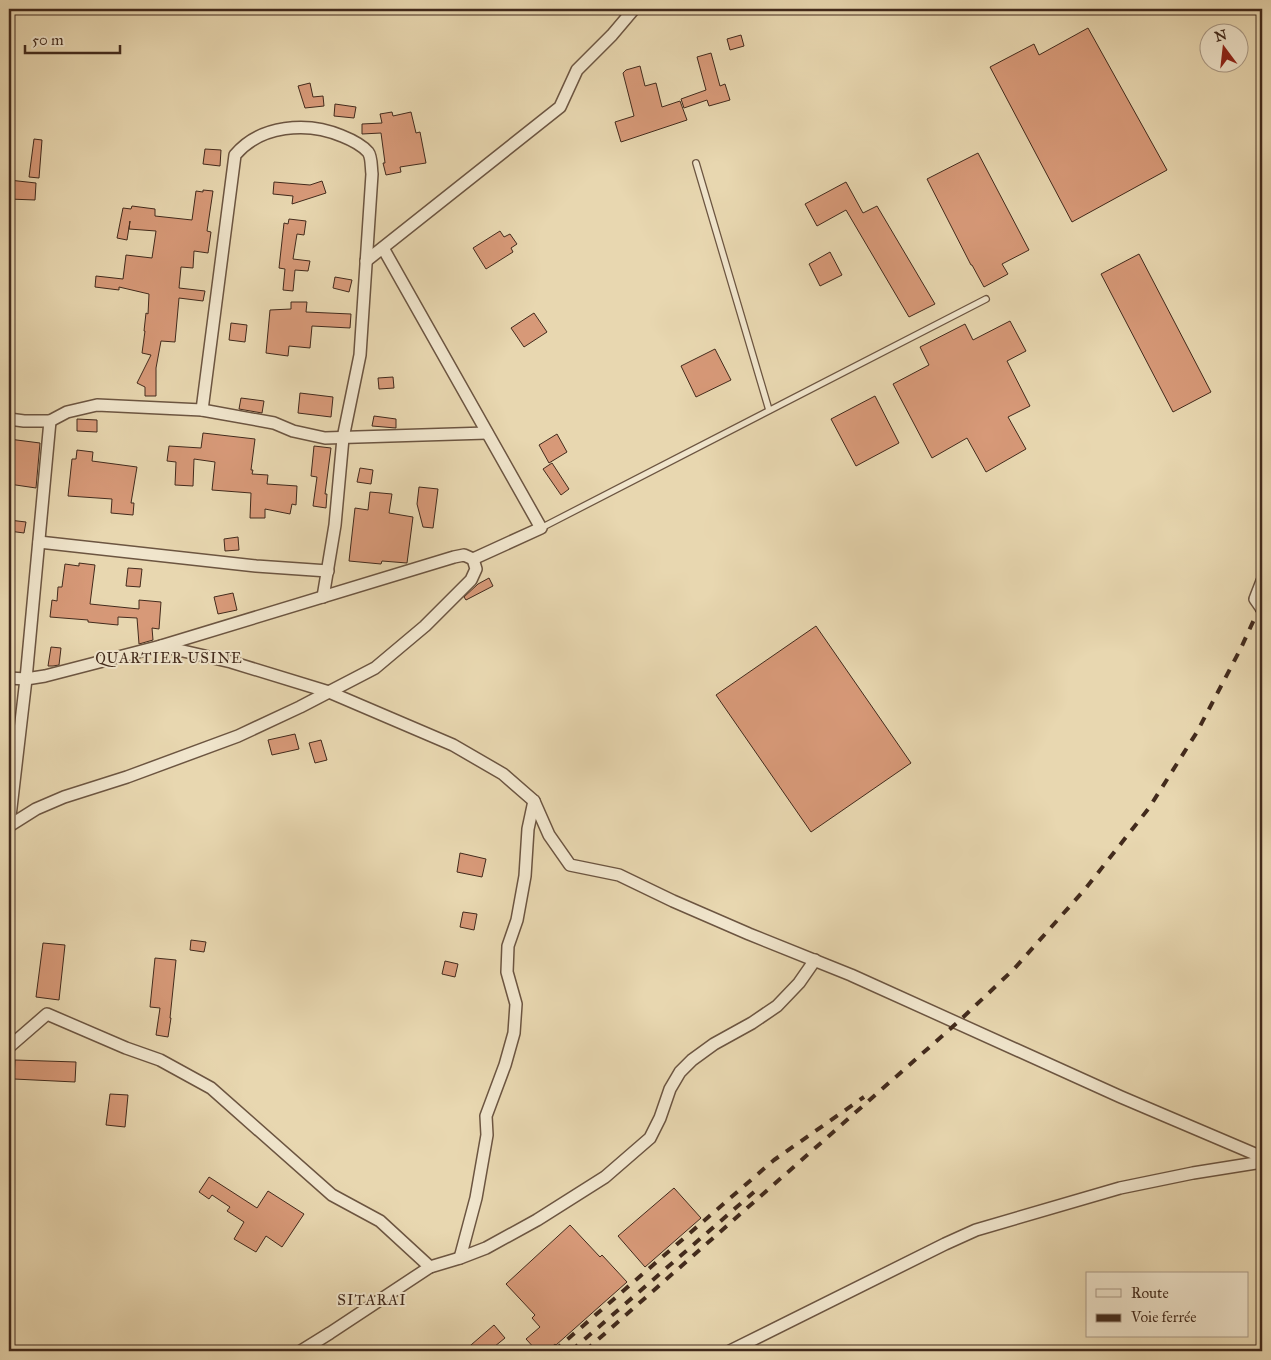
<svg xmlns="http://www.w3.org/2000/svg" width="1271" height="1360" font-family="'IM FELL Great Primer',serif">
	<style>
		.building { fill: #d79978; stroke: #422a1c }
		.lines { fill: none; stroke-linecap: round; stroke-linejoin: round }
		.lane-casing { stroke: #6c5541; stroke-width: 8 }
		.street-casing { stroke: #6c5541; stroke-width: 14 }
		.lane { stroke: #f0e5cc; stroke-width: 5.5 }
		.street { stroke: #f0e5cc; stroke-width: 11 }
		.rail { stroke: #422a1c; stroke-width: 4; stroke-dasharray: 9 9; stroke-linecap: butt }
		.labels { text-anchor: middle; stroke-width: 4; stroke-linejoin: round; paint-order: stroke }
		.neighbourhood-label { font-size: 15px; letter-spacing: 1px; fill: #422a1c; stroke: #f0e5cc }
	</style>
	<rect width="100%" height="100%" fill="#e8d7b0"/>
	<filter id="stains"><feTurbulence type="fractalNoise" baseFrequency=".004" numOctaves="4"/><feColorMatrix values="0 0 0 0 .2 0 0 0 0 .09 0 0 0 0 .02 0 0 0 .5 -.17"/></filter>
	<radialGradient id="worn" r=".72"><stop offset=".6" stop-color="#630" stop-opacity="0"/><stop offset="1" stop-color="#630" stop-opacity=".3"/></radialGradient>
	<!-- building -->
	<g class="building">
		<path d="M1088,28L1167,170L1072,222L990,67L1034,44L1039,55Z"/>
		<path d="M741,35L744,46L730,50L727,39Z"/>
		<path d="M711,53L720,86L725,84L730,100L709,106L707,100L684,108L681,99L706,90L697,57Z"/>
		<path d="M640,66L645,86L656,83L662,107L680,101L687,120L621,142L615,122L634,116L623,73L626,70Z"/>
		<path d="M310,83L313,97L323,96L324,106L305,108L298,86Z"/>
		<path d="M335,104L356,107L354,118L334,116Z"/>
		<path d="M392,112L393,116L411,112L416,133L420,132L426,163L400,167L401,172L386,175L383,163H385L381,133L362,134V124L382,123L380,114Z"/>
		<path d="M34,139L42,140L39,178L29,177Z"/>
		<path d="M205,149L221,150L220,166L203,164Z"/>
		<path d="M978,153L1029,250L1002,264L1008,274L984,287L972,265H971L927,179Z"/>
		<path d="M9,180L36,183L35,200L9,199Z"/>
		<path d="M322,181L326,193L292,204L293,196L273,194L274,182L310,185Z"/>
		<path d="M846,182L863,213L877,206L935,304L909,317L846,210L817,226L805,204Z"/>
		<path d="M203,190L213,191L207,231L211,232L208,253L194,251L193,268L181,267L179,288L205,291L203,301L179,298L175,342L161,341L156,368V396H145V387L137,383L151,355L142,353L145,331H144L146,313L148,314L149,294L119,287V290L95,287L96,276L123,279L126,255L152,258L156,231L129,229L130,221L127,240L117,238L123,208L131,209L132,206L155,209V216L192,220L196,191L203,192Z"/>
		<path d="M289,219L306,221L304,235L297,234L293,259L310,261L308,271L295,270L293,291L283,290L285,269L279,268L284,223L288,224Z"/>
		<path d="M500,231L504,237L510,234L517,244L511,248L513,252L486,269L473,248Z"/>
		<path d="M830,252L842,275L820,286L809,264Z"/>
		<path d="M1139,254L1211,392L1173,412L1101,274Z"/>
		<path d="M335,277L352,280L349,292L333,288Z"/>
		<path d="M291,302H307L306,312L351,314L350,328L312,326L310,348L289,346L288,356L266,353L270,310L291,309Z"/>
		<path d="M534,313L547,332L524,347L511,328Z"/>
		<path d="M1010,321L1026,351L1007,361L1030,406L1008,417L1026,449L986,472L967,438L932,458L893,384L929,365L920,347L965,324L973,340Z"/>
		<path d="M231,323L247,325L245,342L229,340Z"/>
		<path d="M715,349L731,380L696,397L681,366Z"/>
		<path d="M393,377L394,388L379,389L378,378Z"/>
		<path d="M300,393L333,397L331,417L298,413Z"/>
		<path d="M875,396L899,443L856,466L831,419Z"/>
		<path d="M241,398L264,401L262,413L239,409Z"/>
		<path d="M374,416L396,419V428L372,426Z"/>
		<path d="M77,419L97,420V432L77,431Z"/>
		<path d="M203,433L255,439L251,470H253L252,474L268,475L267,484L297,486L296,505L292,504L290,514L265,509V518H250L251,493L212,490L215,462L194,459L193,486L175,485L176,462L167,461L169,446L201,448Z"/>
		<path d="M557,434L567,452L549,463L539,445Z"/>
		<path d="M9,439L40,443L36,488L9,484Z"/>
		<path d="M314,446L331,448L325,494H327L326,508L313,506L317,477L311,476Z"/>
		<path d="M77,450L93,452L92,461L137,467L131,503H134L133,515L111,513L112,499L68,496L72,459H76Z"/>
		<path d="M552,463L569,489L561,495L543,469Z"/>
		<path d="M360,468L373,470L371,484L357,482Z"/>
		<path d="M419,487L438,489L433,528L423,527L417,504Z"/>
		<path d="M370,492L392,494L389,513L413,517L407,563L382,561L381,564L349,561L355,508L368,510Z"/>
		<path d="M9,520L26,522L24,533L9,531Z"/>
		<path d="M238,537L239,550L225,551L224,539Z"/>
		<path d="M79,563L95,565L90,604L139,609V600L161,602L159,629L152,628L153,640L139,644L137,618L118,617V625L88,622V620L50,617L52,600L57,601L58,587H62L65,564L79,566Z"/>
		<path d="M128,568L142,569L140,587L126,586Z"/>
		<path d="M489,578L493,586L466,600L464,597L478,584Z"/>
		<path d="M233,593L237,610L218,614L214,597Z"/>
		<path d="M816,626L911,763L811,832L716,695Z"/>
		<path d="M51,647L61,648L59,665L53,666H48Z"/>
		<path d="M295,734L299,749L272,755L268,740Z"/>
		<path d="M321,740L327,760L315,763L309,743Z"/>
		<path d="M460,853L486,859L482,877L457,872Z"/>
		<path d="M463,912L477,914L474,930L460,927Z"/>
		<path d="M191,940L206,942L204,952L190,950Z"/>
		<path d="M43,943L65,945L59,1000L36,997Z"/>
		<path d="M155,958L176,960L170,1018H171L168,1037L156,1035L160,1008L150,1007Z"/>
		<path d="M445,961L458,964L455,977L442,974Z"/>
		<path d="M15,1060L76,1062L75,1082L14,1079Z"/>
		<path d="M110,1094L128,1095L125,1127L106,1125Z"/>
		<path d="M209,1177L257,1208L268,1191L304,1214L282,1247L266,1236L256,1252L234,1239L244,1222L227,1211L230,1207L212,1195L209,1199L199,1192Z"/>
		<path d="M674,1188L701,1218L645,1267L618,1236Z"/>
		<path d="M570,1225L600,1257L602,1255L627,1282L556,1345L555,1344L547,1351H537L526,1339L540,1327L532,1318L535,1315L506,1284Z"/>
		<path d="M494,1325L505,1338L489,1351H464Z"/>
	</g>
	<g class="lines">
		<defs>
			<g id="lane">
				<path d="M696,163L769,410"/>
				<path d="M541,528L986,299"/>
			</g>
			<g id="street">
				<path d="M366,261L560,107L577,70L612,35L634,9"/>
				<path d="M202,410L235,155C260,125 307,121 342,136C352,140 361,144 368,152C372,157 371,168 372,174L360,355L343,438L335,525L323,597"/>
				<path d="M9,419L24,421H50L67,412L97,405L202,410L274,423L293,431L325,438L487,433"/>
				<path d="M39,542L256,566L328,571"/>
				<path d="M1262,581L1255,599L1262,609"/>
				<path d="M161,646L231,662L329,692L453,745L503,774L534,801L549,835L570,865L619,875L673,901L749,934L851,975L1121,1097L1262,1157"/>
				<path d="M9,678L26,679L45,676L161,646L454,557L464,555L473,559L541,528L383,248"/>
				<path d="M9,825L26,679L50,421"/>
				<path d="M9,826L36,809L64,797L127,777L238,736L300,707L375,668L425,626L471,580L476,569L473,559"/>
				<path d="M9,1047L47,1014L126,1048L160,1060L211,1088L332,1195L380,1221L430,1267"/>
				<path d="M460,1258L476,1198L487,1135L486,1116L505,1065L514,1033L516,1004L507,972L508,946L517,920L525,876L528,829L534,801"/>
				<path d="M301,1351L330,1333L430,1267L460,1258L486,1248L537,1220L605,1177L650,1138L660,1118L670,1089L680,1072L692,1060L714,1044L752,1023L777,1006L799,983L815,960"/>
				<path d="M730,1351L945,1244L976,1230L1120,1188L1193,1173L1262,1162"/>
			</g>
		</defs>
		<!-- lane casing -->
		<use href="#lane" class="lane-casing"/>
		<!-- street casing -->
		<use href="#street" class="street-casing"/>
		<!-- lane -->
		<use href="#lane" class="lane"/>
		<!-- street -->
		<use href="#street" class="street"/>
		<!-- rail -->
		<g class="rail">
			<path d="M554,1351L774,1160L864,1097"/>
			<path d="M571,1351L754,1192"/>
			<path d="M585,1351L958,1022L1014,969L1086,888L1149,808L1197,732L1241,648L1262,602"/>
		</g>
	</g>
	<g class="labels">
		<!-- neighbourhood labels -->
		<g class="neighbourhood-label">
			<text x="169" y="663">QUARTIER USINE</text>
			<text x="372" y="1305">SITARAI</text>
		</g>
	</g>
	<!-- margin -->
	<rect width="1271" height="1360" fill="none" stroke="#e8d7b0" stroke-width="30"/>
	<rect x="10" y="10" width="1251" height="1340" fill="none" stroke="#422a1c" stroke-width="2.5"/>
	<rect x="15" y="15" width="1241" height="1330" fill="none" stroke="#422a1c"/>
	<!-- legend -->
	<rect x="1086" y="1272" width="162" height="65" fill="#f0e5cc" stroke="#aa9a86"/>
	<rect x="1096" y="1289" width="25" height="8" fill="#f0e5cc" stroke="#aa9a86"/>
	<text x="1131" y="1298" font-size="15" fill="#422a1c">Route</text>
	<rect x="1096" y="1314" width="25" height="8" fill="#422a1c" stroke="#aa9a86"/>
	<text x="1131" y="1322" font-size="15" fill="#422a1c">Voie ferrée</text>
	<!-- north arrow -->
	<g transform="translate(1224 48) rotate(345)"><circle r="24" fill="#f0e5cc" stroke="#aa9a86"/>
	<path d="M0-4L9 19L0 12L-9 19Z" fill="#8f2418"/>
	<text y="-8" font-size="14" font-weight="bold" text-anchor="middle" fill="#422a1c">N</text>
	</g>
	<!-- scale -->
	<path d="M25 45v8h95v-8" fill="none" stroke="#422a1c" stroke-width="2.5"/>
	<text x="32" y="45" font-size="15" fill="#422a1c" stroke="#f0e5cc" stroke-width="4" paint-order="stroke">50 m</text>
	<rect width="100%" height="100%" filter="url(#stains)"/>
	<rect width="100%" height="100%" fill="url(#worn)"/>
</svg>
